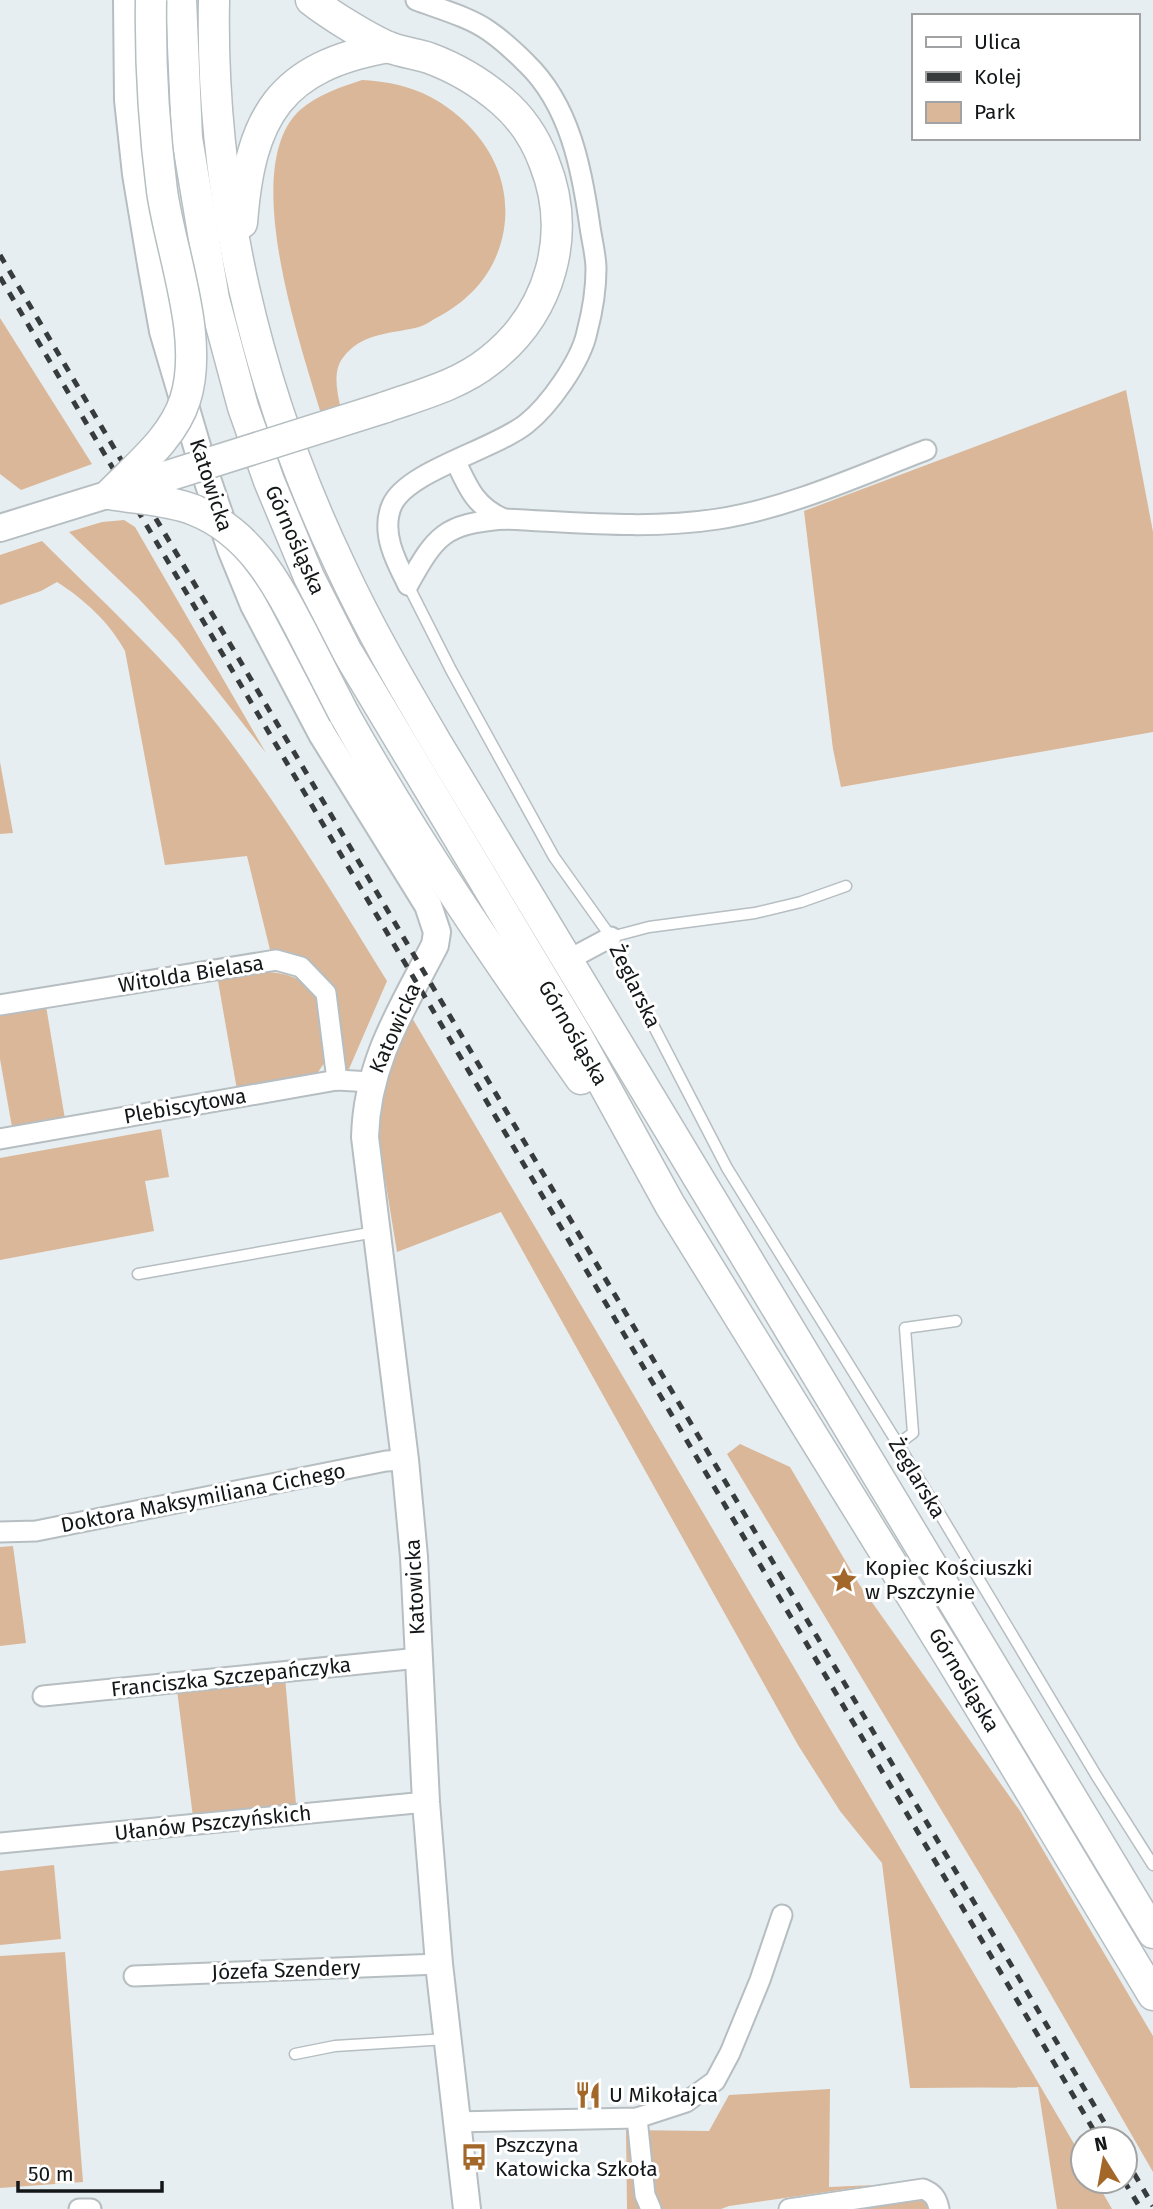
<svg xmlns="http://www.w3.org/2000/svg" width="1153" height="2209" font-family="'Fira Sans',sans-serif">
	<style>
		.green { fill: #dab799 }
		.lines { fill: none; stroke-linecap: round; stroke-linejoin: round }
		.lane-casing { stroke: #b6bec1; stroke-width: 13 }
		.street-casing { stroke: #b6bec1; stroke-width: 23 }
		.secondary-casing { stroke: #b6bec1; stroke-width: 30 }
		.primary-casing { stroke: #b6bec1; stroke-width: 33 }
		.lane { stroke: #fff; stroke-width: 10 }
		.street { stroke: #fff; stroke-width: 19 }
		.secondary { stroke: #fff; stroke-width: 26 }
		.primary { stroke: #fff; stroke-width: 30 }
		.rail { stroke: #373b3c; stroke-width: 5; stroke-dasharray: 9 9; stroke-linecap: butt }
		.primary-bridge-casing { stroke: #b6bec1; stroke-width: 33; stroke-linecap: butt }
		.primary-bridge { stroke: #fff; stroke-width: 30 }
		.labels { text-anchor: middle; stroke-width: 6; stroke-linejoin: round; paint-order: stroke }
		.street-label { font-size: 21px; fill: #141718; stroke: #fff }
		.poi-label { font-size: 21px; fill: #141718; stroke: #fff; text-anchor: start }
	</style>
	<rect width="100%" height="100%" fill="#e6eef1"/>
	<!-- green -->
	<g class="green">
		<path d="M362,80C402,82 434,93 464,121C492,148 508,181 505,221C501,264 476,297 438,317C432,320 426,325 419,327C392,334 361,332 342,359C333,372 337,391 340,405L321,414C301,345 238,167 300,110C317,95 341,87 362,80Z"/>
		<path d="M0,318L92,464L21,490L0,474Z"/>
		<path d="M1126,390L1153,532V732L841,787L833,749L804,511Z"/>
		<path d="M124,520L135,527L266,753L178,641L138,598L69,532L102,522Z"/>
		<path d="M42,541C102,601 167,660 219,727C281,808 334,895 387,981L349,1069L340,1070L330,988L306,959L271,954L247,856L165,865L125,651C110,623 84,599 57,582L41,591L0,605V555Z"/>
		<path d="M0,762L13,833L0,834Z"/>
		<path d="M257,971C286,973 298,975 320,996L327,1059L316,1075L237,1090L218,981Z"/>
		<path d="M46,1006L65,1119L12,1127L0,1059V1014Z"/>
		<path d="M411,1016L1083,2159V2181H1096L1112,2209H1057L1038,2087L910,2088L882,1863L840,1811L798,1745L501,1212L397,1252L374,1112L380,1069Z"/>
		<path d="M161,1129L169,1177L145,1181L154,1231L0,1260V1158Z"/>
		<path d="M740,1444L790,1467L859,1584L1020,1811L1153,2036V2172L1016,1934L727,1454Z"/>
		<path d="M13,1546L26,1643L0,1646V1547Z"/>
		<path d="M285,1677L296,1804L193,1817L177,1690Z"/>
		<path d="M54,1865L61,1939L0,1945V1871Z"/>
		<path d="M65,1952L83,2182L0,2188V1956Z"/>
		<path d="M830,2089L829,2187L875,2185L729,2206L721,2209H627L626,2130L709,2131L729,2095Z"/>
		<path d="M921,2197L928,2202L932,2209H836Z"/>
	</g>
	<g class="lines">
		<defs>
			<g id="lane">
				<path d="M408,585L451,670L554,857L611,937L622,965L727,1168L898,1444L1096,1775L1153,1865"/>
				<path d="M611,937L649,927L755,913L801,902L846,886"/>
				<path d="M138,1274L375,1232"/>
				<path d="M898,1444L913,1433L905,1328L956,1321"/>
				<path d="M295,2054L335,2046L447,2039"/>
			</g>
			<g id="street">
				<path d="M456,462C468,488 476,507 504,519"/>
				<path d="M408,585C396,562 380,532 392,505C407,471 493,450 526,424C549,406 581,361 587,332C592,313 596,290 596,269C596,256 592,241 590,227C582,170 570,105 526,63C515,52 502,40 489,31C469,17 440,9 416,0"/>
				<path d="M408,585C436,535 444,524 504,519C574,522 647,530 718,519C789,508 858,476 926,450"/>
				<path d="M568,960L611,937"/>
				<path d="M0,1005L276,960L301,967L326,993L337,1080"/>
				<path d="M0,1139L337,1080L371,1082"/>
				<path d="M0,1532L36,1531L386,1461L405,1460"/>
				<path d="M43,1696L419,1658"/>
				<path d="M0,1843L426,1802"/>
				<path d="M134,1976L439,1964"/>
				<path d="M637,2118L645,2195L651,2209"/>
				<path d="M456,2122L637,2118L686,2102L715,2081L730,2053L760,1980L782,1915"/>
				<path d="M79,2209H91"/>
				<path d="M789,2209L923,2189C933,2193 937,2198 939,2209"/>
			</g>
			<g id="secondary">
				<path d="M127,0L128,100L136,174L151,264L163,331L204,470L231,549L254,605L322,734L428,905L437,932L435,945C402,1009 367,1062 365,1137L405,1460L414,1557L426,1802L439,1964L467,2209"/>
				<path d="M0,528L110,494"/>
			</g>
			<g id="primary">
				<path d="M181,0L187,138L214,299L243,407L269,481L309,577L346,650L576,1034L670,1205L952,1661L1153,1995"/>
				<path d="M214,0C210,193 257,391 340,565C368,626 402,684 436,742L1153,1933"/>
				<path d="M311,0C330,15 366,37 388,47C401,52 416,54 429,58C456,68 481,83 502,101C522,118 535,138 544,162C573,234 551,313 489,361C459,385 420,395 383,408"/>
				<path d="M242,223C250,116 280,66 389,47"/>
				<path d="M344,714C415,841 497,960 581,1079"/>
			</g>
		</defs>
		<!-- lane casing -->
		<use href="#lane" class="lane-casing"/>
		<!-- street casing -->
		<use href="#street" class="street-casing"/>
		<!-- secondary casing -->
		<use href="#secondary" class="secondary-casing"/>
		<!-- primary casing -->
		<use href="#primary" class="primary-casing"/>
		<!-- lane -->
		<use href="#lane" class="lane"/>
		<!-- street -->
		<use href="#street" class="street"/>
		<!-- secondary -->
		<use href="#secondary" class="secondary"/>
		<!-- primary -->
		<use href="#primary" class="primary"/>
		<!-- rail -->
		<g class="rail">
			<path d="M0,255L1114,2139"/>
			<path d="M0,277L1099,2139"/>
			<path d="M1125,2158L1153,2206"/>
			<path d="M1124,2181L1141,2209"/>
		</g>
		<defs>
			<g id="primary-bridge">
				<path d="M117,492L383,408"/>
				<path d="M110,494C137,466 173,438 185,400C205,338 171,254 162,191C154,128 150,64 151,0"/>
				<path d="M110,494C137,499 169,500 194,510C250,532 276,582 302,632C316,659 330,687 344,714"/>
			</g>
		</defs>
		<!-- primary-bridge casing -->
		<use href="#primary-bridge" class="primary-bridge-casing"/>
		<!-- primary-bridge -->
		<use href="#primary-bridge" class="primary-bridge"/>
	</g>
	<!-- icons -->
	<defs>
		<symbol id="sight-bare" viewBox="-9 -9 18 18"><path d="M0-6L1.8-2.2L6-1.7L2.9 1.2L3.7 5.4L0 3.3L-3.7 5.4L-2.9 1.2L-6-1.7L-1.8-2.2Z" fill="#a36729" stroke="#fff" stroke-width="2.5" paint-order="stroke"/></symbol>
		<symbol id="restaurant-bare" viewBox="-9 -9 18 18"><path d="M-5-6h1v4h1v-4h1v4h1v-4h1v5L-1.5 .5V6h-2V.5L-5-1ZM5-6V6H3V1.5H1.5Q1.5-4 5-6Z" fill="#a36729" stroke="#fff" stroke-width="2.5" paint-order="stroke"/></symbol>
		<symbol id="bus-bare" viewBox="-9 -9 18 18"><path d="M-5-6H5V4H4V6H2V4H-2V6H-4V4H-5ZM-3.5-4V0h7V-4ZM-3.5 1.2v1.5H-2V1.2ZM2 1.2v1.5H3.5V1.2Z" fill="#a36729" stroke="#fff" stroke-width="2.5" paint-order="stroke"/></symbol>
	</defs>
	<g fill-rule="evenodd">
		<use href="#sight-bare" x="825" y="1561" width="38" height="38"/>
		<use href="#restaurant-bare" x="569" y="2076" width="38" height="38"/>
		<use href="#bus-bare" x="455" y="2138" width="38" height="38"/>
	</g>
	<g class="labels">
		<!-- street labels -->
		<g class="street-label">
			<text transform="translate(211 485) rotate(72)" y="7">Katowicka</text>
			<text transform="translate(295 540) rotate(66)" y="7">Górnośląska</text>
			<text transform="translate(191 974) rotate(-9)" y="7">Witolda Bielasa</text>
			<text transform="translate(635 986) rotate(64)" y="7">Żeglarska</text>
			<text transform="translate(395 1028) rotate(-66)" y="7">Katowicka</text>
			<text transform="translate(573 1033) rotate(60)" y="7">Górnośląska</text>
			<text transform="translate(185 1106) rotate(-10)" y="7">Plebiscytowa</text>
			<text transform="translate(917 1478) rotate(59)" y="7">Żeglarska</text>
			<text transform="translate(203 1498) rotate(-11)" y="7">Doktora Maksymiliana Cichego</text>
			<text transform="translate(415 1587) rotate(-93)" y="7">Katowicka</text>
			<text transform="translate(231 1677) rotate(-6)" y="7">Franciszka Szczepańczyka</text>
			<text transform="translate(964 1680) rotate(59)" y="7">Górnośląska</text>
			<text transform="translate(213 1823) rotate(-6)" y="7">Ułanów Pszczyńskich</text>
			<text transform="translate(286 1970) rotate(-2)" y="7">Józefa Szendery</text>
		</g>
		<!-- poi labels -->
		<g class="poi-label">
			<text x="865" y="1575">Kopiec Kościuszki<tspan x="865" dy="24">w Pszczynie</tspan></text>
			<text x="609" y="2102">U Mikołajca</text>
			<text x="495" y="2152">Pszczyna<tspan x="495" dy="24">Katowicka Szkoła</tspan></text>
		</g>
	</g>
	<!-- legend -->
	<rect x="912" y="14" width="228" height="126" fill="#ffffff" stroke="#a1a2a3" stroke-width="2"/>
	<rect x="926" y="37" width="35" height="10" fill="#ffffff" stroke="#a1a2a3" stroke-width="2"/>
	<text x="974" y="49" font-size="21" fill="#141718">Ulica</text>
	<rect x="926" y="72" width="35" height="10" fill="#373b3c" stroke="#a1a2a3" stroke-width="2"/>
	<text x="974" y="84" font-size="21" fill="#141718">Kolej</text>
	<rect x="926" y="102" width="35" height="21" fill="#dab799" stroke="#a1a2a3" stroke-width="2"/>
	<text x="974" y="119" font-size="21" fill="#141718">Park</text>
	<!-- north arrow -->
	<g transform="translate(1104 2160) rotate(349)"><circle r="33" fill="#ffffff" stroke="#a1a2a3" stroke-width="2"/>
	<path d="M0-5L12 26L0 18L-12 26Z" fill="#a36729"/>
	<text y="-10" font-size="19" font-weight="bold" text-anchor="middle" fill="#141718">N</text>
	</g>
	<!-- scale -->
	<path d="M18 2181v10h144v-10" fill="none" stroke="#141718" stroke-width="3.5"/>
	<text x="28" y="2181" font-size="21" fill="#141718" stroke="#ffffff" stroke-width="5" paint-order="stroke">50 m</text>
</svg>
